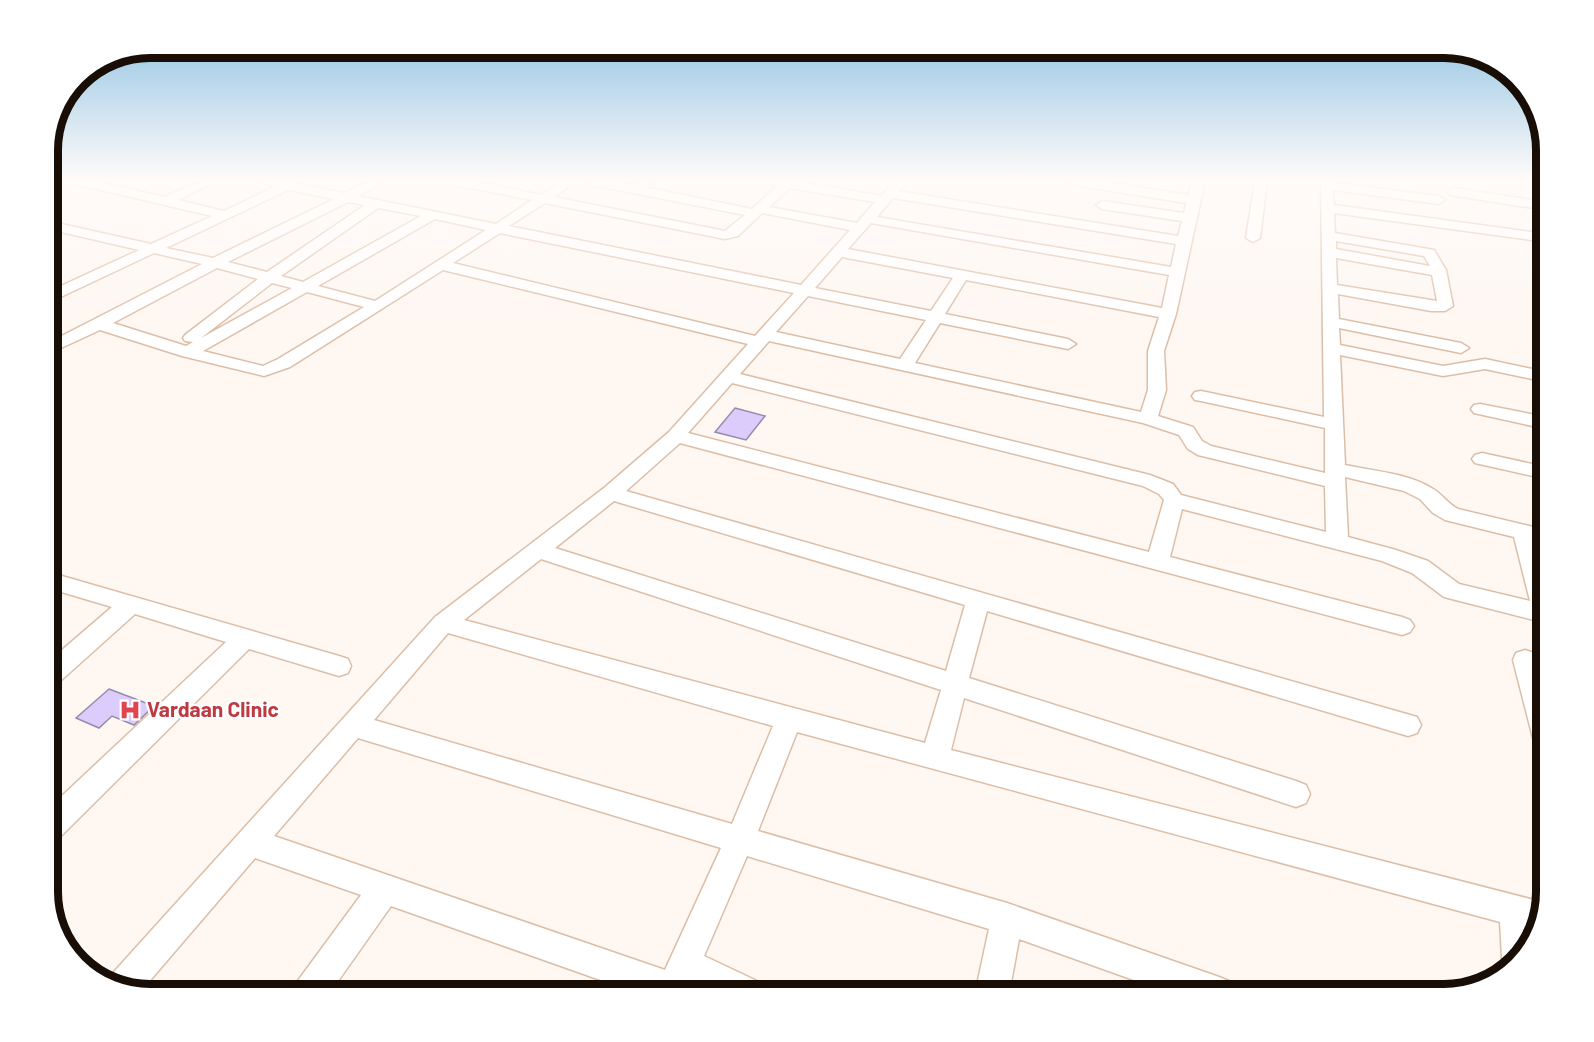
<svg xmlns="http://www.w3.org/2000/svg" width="1594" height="1042" font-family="Barlow,sans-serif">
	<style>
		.building { fill: #dbccfc; stroke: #958cab; stroke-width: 1.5 }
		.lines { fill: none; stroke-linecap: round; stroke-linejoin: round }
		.minor-casing { stroke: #dcbea7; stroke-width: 3 }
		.minor { fill: #fff; fill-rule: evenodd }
		.labels { text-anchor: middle; stroke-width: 4.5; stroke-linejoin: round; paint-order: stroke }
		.near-health-label { font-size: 21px; font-weight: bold; fill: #be3a42; stroke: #fff; text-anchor: start }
		.rim { fill: none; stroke: #180e06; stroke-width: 8 }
	</style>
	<rect width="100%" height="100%" fill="#fef7f2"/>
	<!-- building -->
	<g class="building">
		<path d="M735,408L765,416L746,440L715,432Z"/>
		<path d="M109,689L154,706L134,725L112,716L99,728L76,718Z"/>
	</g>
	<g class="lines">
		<defs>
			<g id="minor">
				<path d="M73,181H96L164,197L201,181H218L178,200L224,211L274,187L258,181H284L344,193L369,181H385L358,196L496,224L532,200L454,185L448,181H474L541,195L562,181H577L554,197L725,231L745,215L592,185L586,181H613L633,185L638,181H652L645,187L752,209L777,186L772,185L770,181H796L881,196L894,181H907L898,191L1178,236L1182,221L1102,209L1096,205L1102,201L1184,213L1186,203L1075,185L1069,181H1100L1188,195L1193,181H1205L1176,314L1164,351L1166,390L1158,416L1193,427L1202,441L1211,446L1325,473V428L1201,401L1195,400L1192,396L1195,392L1201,391L1324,417L1321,181L1439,196L1445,200L1439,204L1333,190L1334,205L1546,234V242L1334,213L1335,233L1434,250L1446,270L1453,306L1445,311H1431L1338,294L1339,319L1461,343L1469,348L1461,353L1339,328L1340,345L1443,366L1485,359L1546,372V382L1485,369L1443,376L1340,355L1345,465C1372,471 1408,473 1433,489C1442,494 1448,504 1458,509L1546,530V544L1537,542L1546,575V623L1444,597L1412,573L1382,561L1182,509L1170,557L1402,617L1410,620L1414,626L1410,632L1402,635L680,443L626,491L1417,717L1421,725L1417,733L1408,736L987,611L969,678L1296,781L1306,785L1310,794L1306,803L1296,807L964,698L951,750L1538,901L1542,903L1529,948L1506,969L1502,958L1500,922L797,732L758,831L1007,903L1219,977L1231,982L1236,994H1173L1019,939L1009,994H975L989,929L747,856L704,956L759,982L764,994H711L692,985L688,994H640L391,906L329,994H292L297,982L361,895L255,858L141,991L109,981L112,974L435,617L604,488L669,432L748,344L443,270L290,367L264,376L182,356L100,330L48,354V343L202,264L154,253L48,303V292L139,250L48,229V221L151,244L212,216L75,184ZM790,188L875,202L857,223L769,207ZM288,190L334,199L213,258L166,248ZM893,198L1176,244L1171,267L877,217ZM348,202L365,205L267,272L228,262ZM545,203L725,239L738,236L762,213L850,230L801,285L509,226ZM378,208L421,216L303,282L281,276ZM435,219L486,230L375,301L318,286ZM871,223L1169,275L1162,308L848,249ZM500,233L794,293L755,336L453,263ZM1336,241L1424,256L1430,266L1336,249ZM842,257L953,278L931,311L815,288ZM1336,258L1432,275L1437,301L1337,285ZM217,268L258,279L185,335L183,338L185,341L193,342L186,346L113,323ZM966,280L1159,317L1148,351V390L1141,412L915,363L940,323L1068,349L1076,344L1068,339L945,314ZM272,283L292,288L201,338ZM307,292L364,307L278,359L263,366L203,351ZM808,296L926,320L900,359L776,332ZM769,341L1143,423L1179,435L1188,449L1198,455L1325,486L1326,532L1181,495L1173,484L1150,475L740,374ZM732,383L1143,486L1159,494L1164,500L1149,552L688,433ZM1345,477L1404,491L1420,499L1433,513L1445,520L1514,537L1530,601L1459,584L1428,561L1396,550L1348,537ZM614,501L965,605L946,671L555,548ZM541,559L941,690L925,743L464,620ZM448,633L773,726L732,824L374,720ZM358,738L721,848L665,970L274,836Z"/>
				<path d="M1255,181H1267L1260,238L1253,242L1246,238Z"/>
				<path d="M1454,188L1546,202V210L1450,195L1448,192Z"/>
				<path d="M1480,404L1546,417V429L1474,413L1471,409L1474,405Z"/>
				<path d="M1482,453L1546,467V479L1475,463L1472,459L1475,455Z"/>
				<path d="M48,572L339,656L348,659L351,666L348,673L339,676L249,649L58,839L48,843V809L226,642L135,614L57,684L48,687V662L112,607L48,588Z"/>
				<path d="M1525,650L1534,653C1549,683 1546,717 1546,750L1537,746L1533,738L1513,660L1516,653Z"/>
			</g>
		</defs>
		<!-- minor casing -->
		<use href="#minor" class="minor-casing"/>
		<!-- minor -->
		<use href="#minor" class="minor"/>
	</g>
	<!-- sky -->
	<linearGradient id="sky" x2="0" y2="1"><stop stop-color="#81bbe0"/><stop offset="0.55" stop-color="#fffbf9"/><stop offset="1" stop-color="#fffbf9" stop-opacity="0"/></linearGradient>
	<rect width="1594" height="327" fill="url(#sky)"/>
	<!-- icons -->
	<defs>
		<symbol id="hospital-bare" viewBox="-9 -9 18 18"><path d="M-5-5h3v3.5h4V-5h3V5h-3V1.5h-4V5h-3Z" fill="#e0444e" stroke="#fff" stroke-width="2.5" paint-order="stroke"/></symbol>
	</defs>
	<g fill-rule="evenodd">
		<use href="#hospital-bare" x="115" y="695" width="30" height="30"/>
	</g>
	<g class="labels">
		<!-- near-health labels -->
		<g class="near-health-label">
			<text x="147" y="717">Vardaan Clinic</text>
		</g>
	</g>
	<!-- crop -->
	<path d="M0 0H1594V1042H0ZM150 58H1444A92 92 0 0 1 1536 150V892A92 92 0 0 1 1444 984H150A92 92 0 0 1 58 892V150A92 92 0 0 1 150 58Z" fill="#fff" fill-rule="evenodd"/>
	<path class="rim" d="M150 58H1444A92 92 0 0 1 1536 150V892A92 92 0 0 1 1444 984H150A92 92 0 0 1 58 892V150A92 92 0 0 1 150 58Z"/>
</svg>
